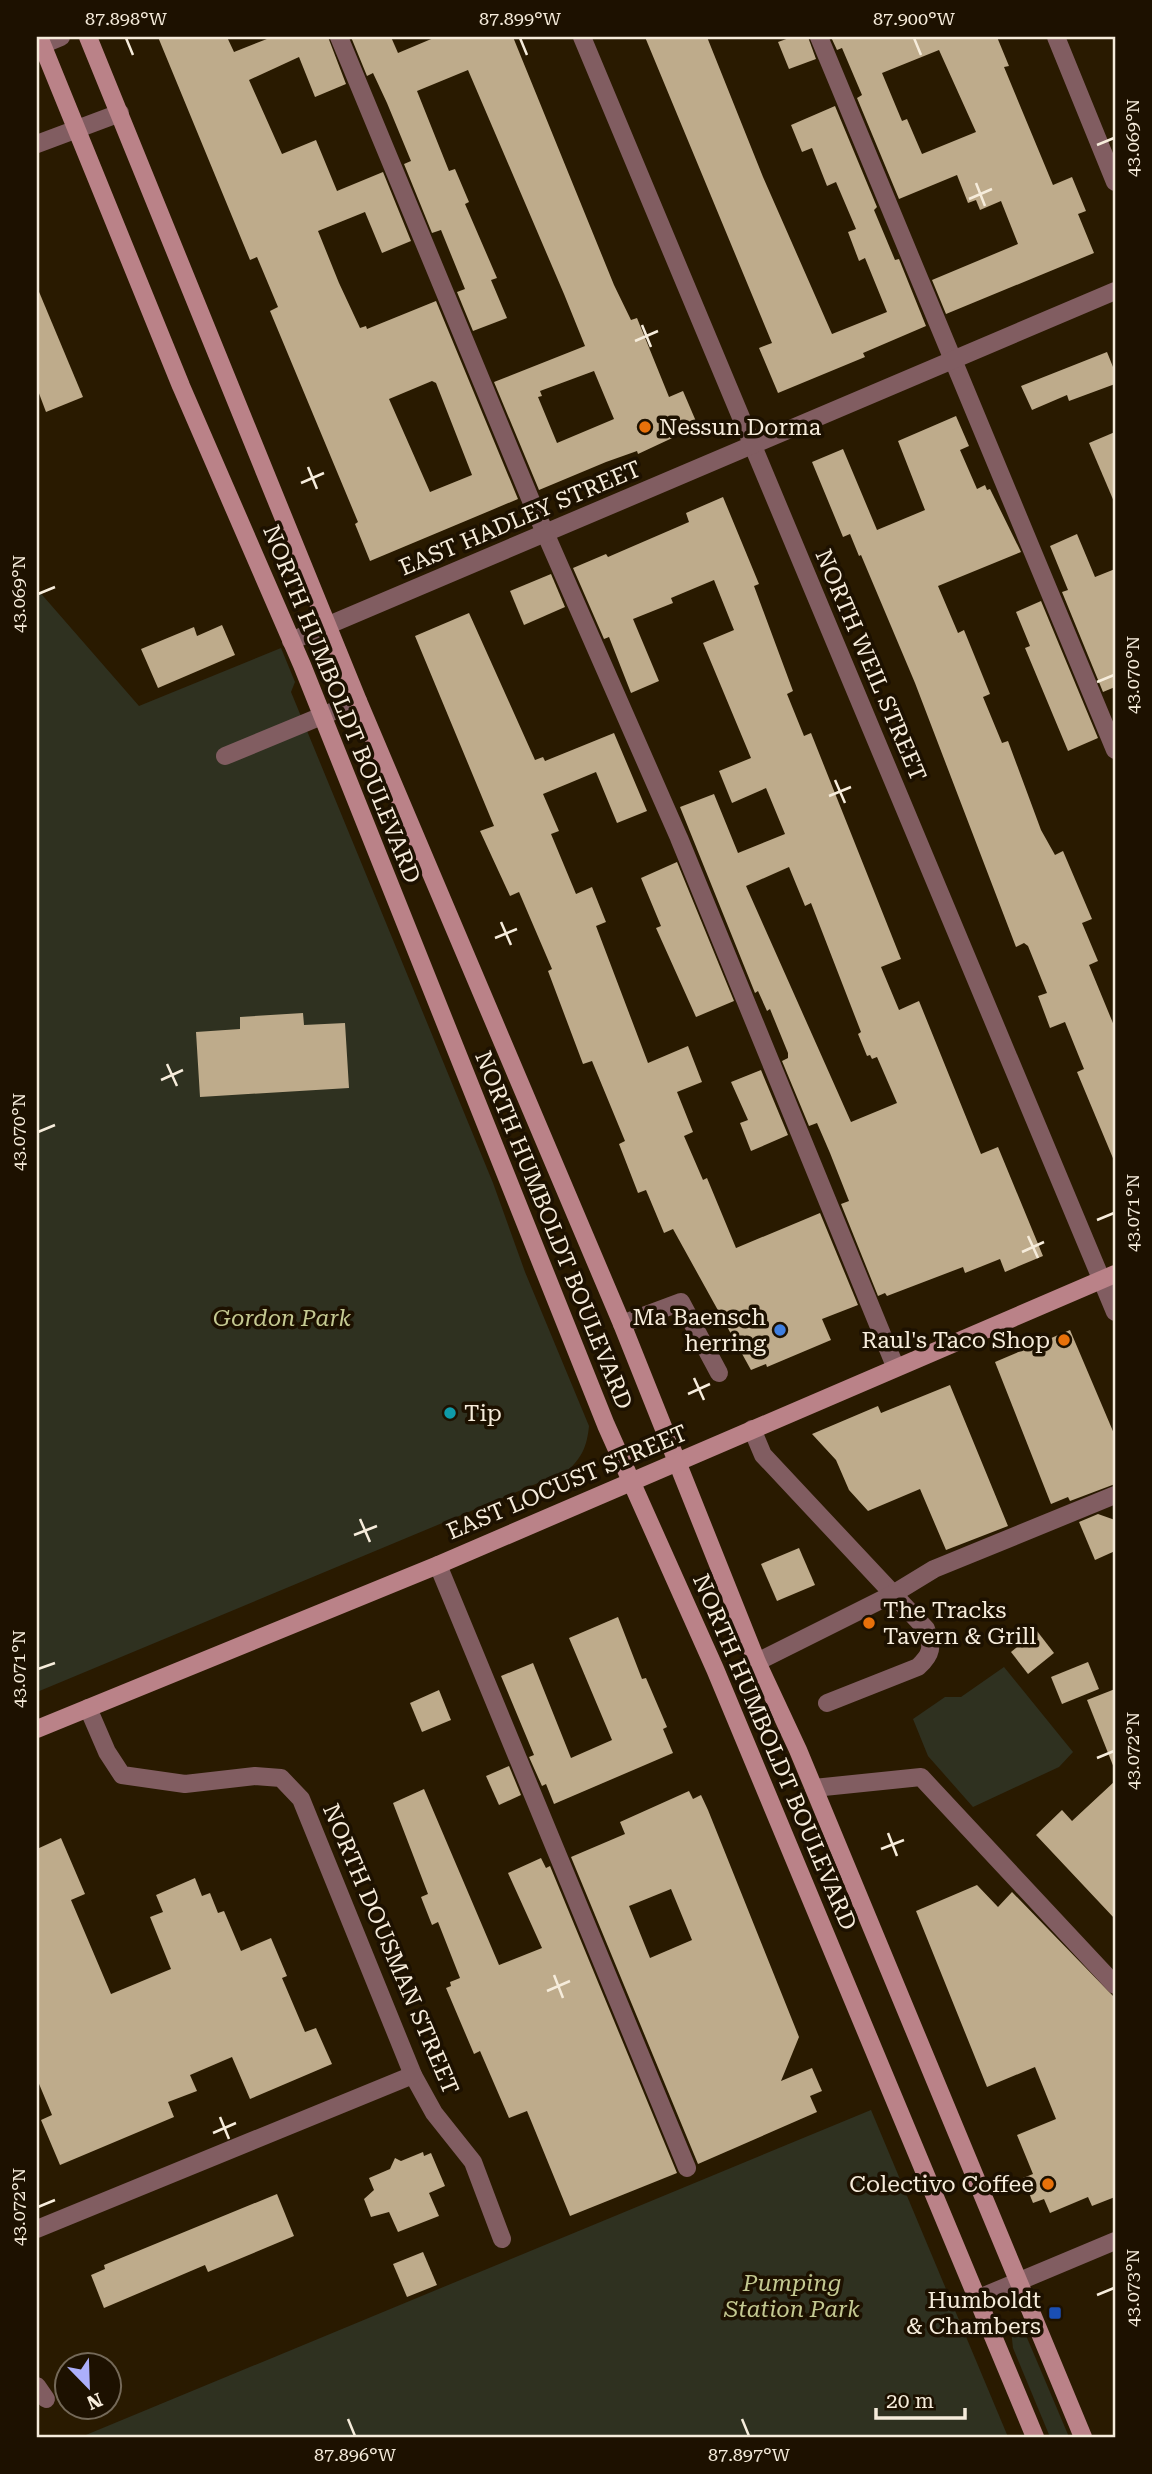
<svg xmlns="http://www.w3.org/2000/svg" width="1152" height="2474" font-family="'Roboto Serif',serif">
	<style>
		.green { fill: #2f3120 }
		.building { fill: #beab8b; fill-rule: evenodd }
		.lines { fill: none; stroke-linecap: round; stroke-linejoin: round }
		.lane { stroke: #815d61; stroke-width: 18 }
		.street { stroke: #815d61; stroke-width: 18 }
		.secondary { stroke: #ba8288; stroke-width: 18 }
		.ticks { fill: none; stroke: #f6ecdb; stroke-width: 2.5 }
		.food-dot { fill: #e8710a; stroke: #1d1100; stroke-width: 2.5 }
		.shop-dot { fill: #3f7fe0; stroke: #1d1100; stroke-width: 2.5 }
		.culture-dot { fill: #0f9aa8; stroke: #1d1100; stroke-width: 2.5 }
		.transit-dot { fill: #1a4fb4; stroke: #1d1100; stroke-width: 2.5 }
		.labels { text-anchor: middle; stroke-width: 7; stroke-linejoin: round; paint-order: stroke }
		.poi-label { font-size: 23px; fill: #f6ecdb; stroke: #1d1100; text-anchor: end }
		.street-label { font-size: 23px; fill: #f6ecdb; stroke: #1d1100 }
		.park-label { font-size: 23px; font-style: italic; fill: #c4c991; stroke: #1d1100 }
		.neatline { fill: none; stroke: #f6ecdb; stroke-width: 2.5 }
		.ticks-label { font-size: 18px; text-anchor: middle; fill: #f6ecdb }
	</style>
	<rect width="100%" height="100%" fill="#291a00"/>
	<!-- green -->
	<g class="green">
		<path d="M37,589L139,706L281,648L295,682L291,692L493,1183L525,1272L589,1426C587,1446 582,1458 567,1471L37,1692Z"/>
		<path d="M1004,1667L1073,1752L1059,1767L973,1807L928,1756L913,1719L945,1697H961Z"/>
		<path d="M871,2110L1008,2437H81Z"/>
		<path d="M1022,2326L1069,2437H1050L1013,2348L1011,2330Z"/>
	</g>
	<!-- building -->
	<g class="building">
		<path d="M158,37H227L234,52L272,37H328L346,84L315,97L299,57L249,80L282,154L316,140L337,191L383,172L411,241L382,253L365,212L318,231L339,283L360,328L366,326L367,329L436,301L518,499L370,561L355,524L358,522L270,311L278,307L257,257L250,260ZM432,381L436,383L472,475L430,492L389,399Z"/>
		<path d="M351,37H391L398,53L436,37H513L614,285L631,320L637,318L669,397L683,391L698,426L638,454L637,451L606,462L539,490L494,382L585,346L564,294L468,70L417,91L449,171L455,169L469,202L465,204L497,278L491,280L507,318L473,331L457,292L465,289L441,230L432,233L404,164L411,161L387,103L373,73L367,76ZM594,371L614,419L557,443L538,397L542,396L540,391Z"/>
		<path d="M645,37H707L763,177L832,334L887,312L865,258L859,261L848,232L856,229L836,182L827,186L812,148L802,152L791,125L835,106L877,207L874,210L895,260L899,259L926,326L863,353L865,357L778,393L759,348L772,343Z"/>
		<path d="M792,37H808L816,59L789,69L778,42Z"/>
		<path d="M831,37H997L1009,66L1004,67L1053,185L1072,177L1086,211L1078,214L1094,253L946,314L932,280L1018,244L1001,201L980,210L976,200L968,203L957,175L899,199L857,98L862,95L842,48L837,50ZM939,50L976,132L922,154L907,119L902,121L882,73Z"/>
		<path d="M37,287L83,397L46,412L37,388Z"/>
		<path d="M1107,352L1115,372V384L1069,401L1067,395L1032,410L1021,386Z"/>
		<path d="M956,416L969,446L960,450L977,489L985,485L987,490L990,489L1021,552L938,586L958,633L964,630L990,694L983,697L1002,743L1008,741L1041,830L1055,855L1063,851L1092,919L1082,923L1098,961L1089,965L1115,1028V1163L1077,1072L1084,1069L1065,1022L1050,1028L1038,996L1047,993L1028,946L1024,943L1016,947L915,683L861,555L859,556L850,534L843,537L812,462L843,449L877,530L925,510L898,441Z"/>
		<path d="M1115,432V504L1089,443Z"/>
		<path d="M723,497L759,584L754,586L793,691L787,694L804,736L811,733L901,959L881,967L899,1010L919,1001L981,1154L998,1147L1043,1256L1005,1272L1000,1259L965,1273L963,1267L887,1296L885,1293L878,1296L841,1204L849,1201L830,1153L817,1123L809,1126L782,1061L788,1058V1053L770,1009L767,1011L758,991L755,993L680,807L714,794L738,853L785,834L766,788L732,803L719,771L751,758L703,643L734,630L714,580L671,598L673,603L633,619L659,681L631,693L609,637L604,639L573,568L606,554L608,557L689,522L686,513ZM789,867L805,906L811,903L861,1032L858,1034L867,1056L870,1055L872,1059L877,1057L897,1103L851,1122L746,886Z"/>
		<path d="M1077,534L1095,577L1115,569V687L1103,692L1062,592L1068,590L1050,546Z"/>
		<path d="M551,574L565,607L524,625L510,591Z"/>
		<path d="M1041,601L1098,738L1068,751L1025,648L1030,646L1016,612Z"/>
		<path d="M469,613L535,760L543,757L545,761L614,733L647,811L617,823L596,772L543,794L559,831L551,834L576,894L592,887L606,922L596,926L648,1063L688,1046L702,1082L677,1092L693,1132L684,1136L703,1180L707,1178L736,1248L820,1213L858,1305L822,1319L831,1340L767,1367L766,1364L751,1370L673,1229L664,1233L646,1190L638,1193L619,1144L625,1141L592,1061L583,1064L548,971L552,969L519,892L510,896L480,831L494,826L415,636Z"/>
		<path d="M222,625L235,655L158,688L141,649L194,627L197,636Z"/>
		<path d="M677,862L734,1001L696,1017L656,928L661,926L641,878Z"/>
		<path d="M303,1013L304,1025L345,1023L349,1088L200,1097L196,1032L240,1029V1017Z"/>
		<path d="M761,1070L788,1135L751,1151L740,1123L748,1120L731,1082Z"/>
		<path d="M1070,1330L1115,1436V1484L1070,1501L1068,1497L1051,1504L995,1362Z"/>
		<path d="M950,1385L1008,1526L946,1550L920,1489L868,1511L849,1490L836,1460L812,1434L878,1406L881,1413Z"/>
		<path d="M1098,1514L1115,1520V1551L1095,1560L1079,1522Z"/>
		<path d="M799,1548L815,1585L777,1601L761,1564Z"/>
		<path d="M618,1617L642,1679L646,1678L667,1727L663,1729L673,1753L554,1804L546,1784L542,1786L529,1757L534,1755L501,1676L533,1663L571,1758L612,1740L569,1638Z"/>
		<path d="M1037,1631L1054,1653L1028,1674L1011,1652Z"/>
		<path d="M1088,1662L1099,1689L1062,1704L1051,1677Z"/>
		<path d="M1115,1689V1768H1114L1087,1700Z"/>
		<path d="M439,1690L451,1720L422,1732L410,1703Z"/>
		<path d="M509,1766L521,1795L499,1805L486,1776Z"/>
		<path d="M1115,1781V1919L1036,1835L1062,1810L1072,1821Z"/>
		<path d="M424,1789L499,1965L542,1948L508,1873L541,1858L546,1868L550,1866L677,2173L570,2216L527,2111L509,2118L480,2051L474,2054L446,1988L451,1986L450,1982L460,1978L438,1922L432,1925L421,1897L428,1894L393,1803Z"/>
		<path d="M689,1791L693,1799L701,1795L708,1810L799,2037L781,2081L812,2068L822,2091L810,2096L817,2112L698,2164L571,1857L625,1834L620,1822ZM671,1889L692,1940L650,1958L629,1906Z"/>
		<path d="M61,1838L85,1894L71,1900L111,1994L171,1969L150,1917L163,1912L156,1895L195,1878L202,1896L210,1893L218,1913L224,1911L241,1951L271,1938L287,1976L282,1978L305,2032L316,2028L332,2064L250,2099L232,2057L190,2075L197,2091L168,2102L174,2117L60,2165L41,2120L52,2115L37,2079V1849Z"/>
		<path d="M977,1885L998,1907L1012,1892L1115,1998V2197L1092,2206L1088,2197L1050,2213L1044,2199L1033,2203L1023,2178L1033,2174L1017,2135L1056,2119L1035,2067L987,2087L916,1911Z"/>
		<path d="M423,2152L424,2156L431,2153L445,2186L429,2193L439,2216L398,2232L389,2212L371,2217L364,2199L374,2190L369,2178L390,2169L395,2158L401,2161Z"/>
		<path d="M277,2194L294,2236L208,2272L205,2265L104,2308L91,2275L105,2269L104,2265Z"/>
		<path d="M423,2252L437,2285L407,2297L393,2264Z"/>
	</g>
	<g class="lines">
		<!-- lane -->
		<g class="lane">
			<path d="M339,37L532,503L679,838L895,1366"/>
			<path d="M819,37L1115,750"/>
			<path d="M37,47L61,37"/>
			<path d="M37,144L120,113"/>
			<path d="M225,756L358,701"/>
			<path d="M622,1324L681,1302L719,1373"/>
			<path d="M752,1429L763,1455L926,1629C933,1647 932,1654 918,1667L827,1703"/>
			<path d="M438,1565L687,2168"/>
			<path d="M757,1662L893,1594L934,1569L1115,1495"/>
			<path d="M814,1788L921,1777L1115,1985"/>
		</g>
		<!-- street -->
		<g class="street">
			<path d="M582,37L1115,1312"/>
			<path d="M1056,37L1115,182"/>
			<path d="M291,641L1115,291"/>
			<path d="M88,1708L107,1752L122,1775L185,1784L255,1776L281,1778L301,1799L413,2075L434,2113L473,2162L502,2239"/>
			<path d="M37,2229L413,2075"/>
			<path d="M979,2298L1115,2241"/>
			<path d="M37,2386L46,2399"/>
		</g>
		<!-- secondary -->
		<g class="secondary">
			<path d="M39,37L181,386L302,665L606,1425L715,1669L1035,2437"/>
			<path d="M88,37L358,701L622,1324L757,1662L798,1750L1083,2437"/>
			<path d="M37,1729L438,1565L1115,1274"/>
		</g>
	</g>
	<!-- ticks -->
	<path class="ticks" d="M126,38L133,55M520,38L527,55M914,38L921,55M1097,145L1114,138M976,183L985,206M969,199L992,189M642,325L651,347M635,341L658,331M308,467L317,489M301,483L324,473M38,594L55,587M1097,682L1114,675M835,780L845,803M829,796L851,787M501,922L511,945M495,938L517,929M167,1064L177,1086M161,1080L183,1070M38,1132L55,1125M1097,1220L1114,1213M1028,1236L1038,1258M1022,1252L1044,1242M694,1378L704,1400M688,1394L710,1384M360,1519L370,1542M354,1535L377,1526M38,1669L55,1663M1097,1758L1114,1751M888,1833L897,1856M881,1849L904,1840M554,1975L563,1998M547,1991L570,1981M220,2117L229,2139M213,2133L236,2123M38,2207L55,2200M1097,2295L1114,2288M348,2419L355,2436M742,2419L749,2436"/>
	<!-- markers -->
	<g class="food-dot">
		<circle cx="645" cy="427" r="7"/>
		<circle cx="1064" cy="1340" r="7"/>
		<circle cx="869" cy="1623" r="7"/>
		<circle cx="1048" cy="2184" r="7"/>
	</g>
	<circle class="shop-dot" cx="780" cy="1330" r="7"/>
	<circle class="culture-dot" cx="450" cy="1413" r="7"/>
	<rect class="transit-dot" x="1048" y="2306" width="14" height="14" rx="3.5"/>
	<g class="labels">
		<!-- poi labels -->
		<g class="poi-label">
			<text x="659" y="435" text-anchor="start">Nessun Dorma</text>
			<text x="766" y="1325">Ma Baensch<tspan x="766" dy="26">herring</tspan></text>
			<text x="1050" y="1348">Raul's Taco Shop</text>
			<text x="464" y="1421" text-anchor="start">Tip</text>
			<text x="883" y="1618" text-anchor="start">The Tracks<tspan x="883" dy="26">Tavern &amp; Grill</tspan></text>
			<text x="1034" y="2192">Colectivo Coffee</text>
			<text x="1041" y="2308">Humboldt<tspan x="1041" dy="26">&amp; Chambers</tspan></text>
		</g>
		<!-- street labels -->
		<g class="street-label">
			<text transform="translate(520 518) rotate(-23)" y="8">EAST HADLEY STREET</text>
			<text transform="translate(871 665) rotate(67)" y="8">NORTH WEIL STREET</text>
			<text transform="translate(342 704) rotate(68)" y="8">NORTH HUMBOLDT BOULEVARD</text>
			<text transform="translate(554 1230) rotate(68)" y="8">NORTH HUMBOLDT BOULEVARD</text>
			<text transform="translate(567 1482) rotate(-23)" y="8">EAST LOCUST STREET</text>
			<text transform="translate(775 1752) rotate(67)" y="8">NORTH HUMBOLDT BOULEVARD</text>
			<text transform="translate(391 1949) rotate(67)" y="8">NORTH DOUSMAN STREET</text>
		</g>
		<!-- park labels -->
		<g class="park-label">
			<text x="282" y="1326">Gordon Park</text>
			<text x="792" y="2291">Pumping<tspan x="792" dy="26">Station Park</tspan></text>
		</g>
	</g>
	<!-- border -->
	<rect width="1152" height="2474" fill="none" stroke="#1d1100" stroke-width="77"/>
	<!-- north arrow -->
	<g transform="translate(88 2386) rotate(157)"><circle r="33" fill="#1d1100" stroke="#746958" stroke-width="2"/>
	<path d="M0-5L12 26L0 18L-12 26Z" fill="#acaffb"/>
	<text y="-10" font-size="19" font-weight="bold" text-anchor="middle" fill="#f6ecdb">N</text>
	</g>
	<!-- scale -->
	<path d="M876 2408v10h89v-10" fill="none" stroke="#f6ecdb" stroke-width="3.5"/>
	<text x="886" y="2408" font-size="21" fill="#f6ecdb" stroke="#1d1100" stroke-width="5" paint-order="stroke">20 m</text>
	<rect x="38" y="38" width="1076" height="2398" class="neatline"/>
	<g class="ticks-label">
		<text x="126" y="25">87.898°W</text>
		<text x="520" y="25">87.899°W</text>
		<text x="914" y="25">87.900°W</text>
		<text transform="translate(1133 138) rotate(-90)" y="6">43.069°N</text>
		<text transform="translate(19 594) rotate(-90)" y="6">43.069°N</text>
		<text transform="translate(1133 675) rotate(-90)" y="6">43.070°N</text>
		<text transform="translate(19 1132) rotate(-90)" y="6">43.070°N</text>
		<text transform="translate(1133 1213) rotate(-90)" y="6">43.071°N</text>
		<text transform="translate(19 1669) rotate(-90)" y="6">43.071°N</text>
		<text transform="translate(1133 1751) rotate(-90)" y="6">43.072°N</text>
		<text transform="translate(19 2207) rotate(-90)" y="6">43.072°N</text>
		<text transform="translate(1133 2288) rotate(-90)" y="6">43.073°N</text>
		<text x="355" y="2461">87.896°W</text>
		<text x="749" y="2461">87.897°W</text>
	</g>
</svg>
